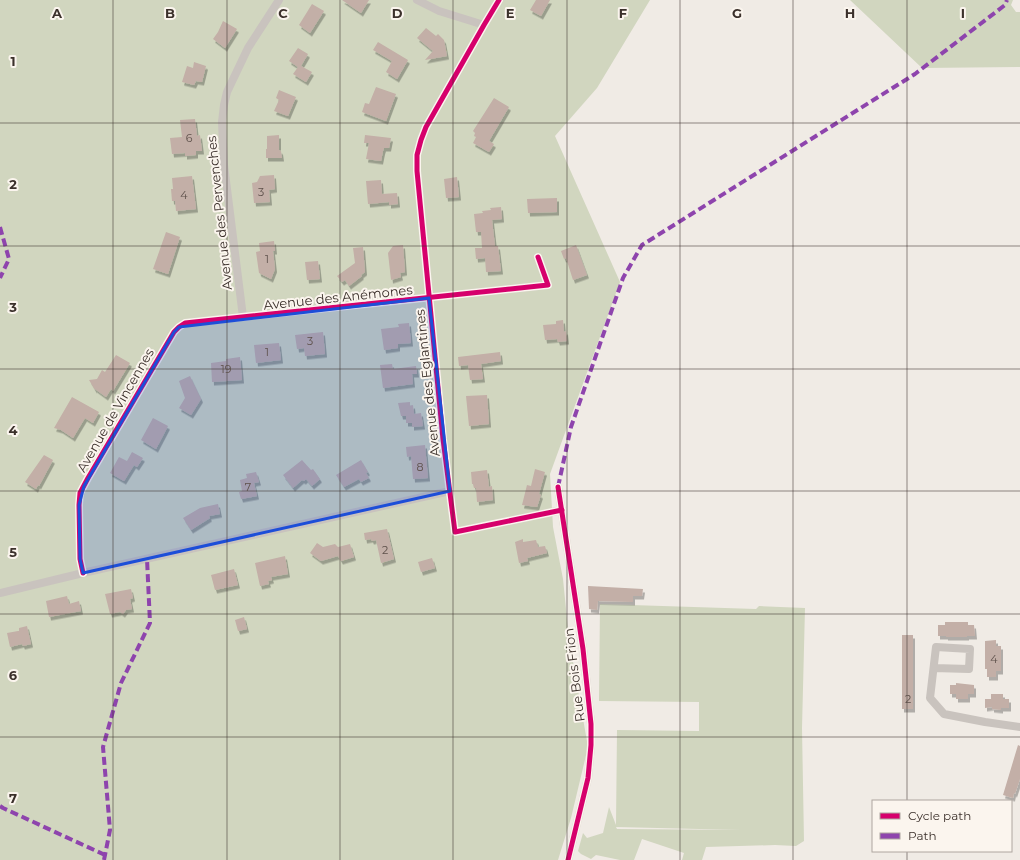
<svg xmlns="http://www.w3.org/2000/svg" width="1020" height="860" font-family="Montserrat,sans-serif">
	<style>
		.green { fill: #d1d6bf; fill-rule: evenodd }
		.building { fill: #c3afa7; filter: url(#shadow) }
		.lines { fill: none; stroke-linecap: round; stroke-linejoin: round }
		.street { stroke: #c9c3be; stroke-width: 8 }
		.quiet { stroke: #8e44ad; stroke-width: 4; stroke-dasharray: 8 4; stroke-linecap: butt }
		.cycleway-casing { stroke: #fbf5ee; stroke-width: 8 }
		.cycleway { stroke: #d6006c; stroke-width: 5 }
		.marked { fill: #1d4ed8; fill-opacity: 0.2; stroke: #1d4ed8; stroke-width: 3; stroke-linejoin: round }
		.grid { fill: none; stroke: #3b302b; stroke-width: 1; stroke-opacity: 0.55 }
		.labels { text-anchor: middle; stroke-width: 4; stroke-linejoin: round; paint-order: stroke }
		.number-label { font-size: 11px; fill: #5d504a }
		.street-label { font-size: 13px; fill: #3b302b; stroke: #fbf5ee }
		.grid-label { font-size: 13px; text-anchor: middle; font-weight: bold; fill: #3b302b; stroke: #fbf5ee; stroke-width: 4; stroke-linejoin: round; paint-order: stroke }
	</style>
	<defs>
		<filter id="shadow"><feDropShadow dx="2" dy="3.5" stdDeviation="0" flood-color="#0004"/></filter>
	</defs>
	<rect width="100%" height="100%" fill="#f0ebe5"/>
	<!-- green -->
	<g class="green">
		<path d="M0,0H650L597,88L555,136L620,282L550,474L553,527L563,579L569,639L588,747L571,818L558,860H0Z"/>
		<path d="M850,0H1013L1011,5L1016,12H1020V67L922,68Z"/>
		<path d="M600,604L756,609L759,606L805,608L802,728L804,841L796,846L775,845L706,847L702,860H682L684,853L642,839L634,860H620L596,855L591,859L581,854L578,851L583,833L587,838L603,833L609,807L616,825L617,730L699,731V702L599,701ZM616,827L741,830L617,829Z"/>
	</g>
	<!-- building -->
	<g class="building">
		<path d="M342,0H369L361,13Z"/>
		<path d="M536,0H550L541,16L530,10Z"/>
		<path d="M312,4L324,11L310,33L299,25Z"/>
		<path d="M223,21L237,29L225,48L213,39L218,32Z"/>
		<path d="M426,28L436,36L438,34L444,40L447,56L425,60L433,51L417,38Z"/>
		<path d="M378,42L408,60L397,79L386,72L392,61L373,50Z"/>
		<path d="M298,48L308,54L301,66L312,72L306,82L293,74L298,67L289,61Z"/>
		<path d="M194,62L206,66L202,82L196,81L194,85L182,82L187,66L193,68Z"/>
		<path d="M376,87L396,94L386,121L362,112L365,103L369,104Z"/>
		<path d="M279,90L296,97L288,116L274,111L279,100L276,98Z"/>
		<path d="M494,98L509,107L489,141L494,144L489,152L473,143L476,137L474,136L475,133L473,131Z"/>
		<path d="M195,119L197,136L200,135L202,151H196V155L185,156V153L172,154L170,138L182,137L180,120Z"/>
		<path d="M279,135V150L281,151L282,158H266V149H267V136Z"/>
		<path d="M365,135L391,138L389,148H384L383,151L381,161L366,159L369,143H364Z"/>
		<path d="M274,175L275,189L269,190L270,202L254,203L252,183L257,182L260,176Z"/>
		<path d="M192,176L196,209L176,211L175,201H172L171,189H173L172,178Z"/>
		<path d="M457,177L459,197L446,198L444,179Z"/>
		<path d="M381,180L382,194L397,193L398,204L389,205V202L368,204L366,181Z"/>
		<path d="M557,198V212L528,213L527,199Z"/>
		<path d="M501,207L502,219L492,220L495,246H498L501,271L486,272L485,258L476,259L475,248H482L481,232H476L474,214L483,213L482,211L491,210L490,208Z"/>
		<path d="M166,232L180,237L168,274L153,269Z"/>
		<path d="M274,241L275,251H273L275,269L271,279L259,273L256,252L260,251L259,243Z"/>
		<path d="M403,245L405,272L400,273L401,277L391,280L388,253L393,246Z"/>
		<path d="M576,245L587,275L573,280L566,258L564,259L561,251Z"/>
		<path d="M363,247L365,272L361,275L362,276L349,286L345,280L342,282L337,276L355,263L353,248Z"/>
		<path d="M318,261L320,279L307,280L305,262Z"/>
		<path d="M563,320L564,332L566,331L567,341L558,342L557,339L545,340L543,325L556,324V321Z"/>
		<path d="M409,323L411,343L398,344V348L384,350L381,329L399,327L398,324Z"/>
		<path d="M323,332L325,354L305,356L304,348L297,349L295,335Z"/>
		<path d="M279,343L281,360L256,363L254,345Z"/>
		<path d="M500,352L501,361L481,364L483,379L470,380L468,365L459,366L458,357Z"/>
		<path d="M116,355L130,363L113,391L111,389L106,397L95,389V390L89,380L97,379L102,370L105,372Z"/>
		<path d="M240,357L242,380L212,382L211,363L226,361V359Z"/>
		<path d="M392,364L393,369L416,366L417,374H412L413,384L383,388L380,365Z"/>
		<path d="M190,376L201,399L191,415L179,408L185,398L179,381Z"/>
		<path d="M487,395L489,424L469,426L466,396Z"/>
		<path d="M72,397L99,412L93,423L85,418L73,438L61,430L54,428Z"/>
		<path d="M410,402V406L413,405L414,414L421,413L423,426L412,427V423H406V416H401L398,403Z"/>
		<path d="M153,418L168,426L156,449L141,440Z"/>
		<path d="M425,445L428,478L413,479L411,456L407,457L406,447Z"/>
		<path d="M132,452L143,458L137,467L134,465L124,481L110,473L119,457L127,461Z"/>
		<path d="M44,455L53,460L39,486L38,485L36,489L25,482Z"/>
		<path d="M302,460L311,470L313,469L320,479L312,486L306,479L304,481L302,480L293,488L283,475Z"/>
		<path d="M361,460L368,472L366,473L369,478L361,482L359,479L344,487L336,475Z"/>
		<path d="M535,469L545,472L539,494L541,495L537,507L522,505L527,485L531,486Z"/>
		<path d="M487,470L489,487L492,486L493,500L477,502L476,488H474L473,484H472L471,472Z"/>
		<path d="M256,472L259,482L254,483L257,496L241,499L239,492L242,491L240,480L247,478L246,474Z"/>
		<path d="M218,504L220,514L209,516L210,518L191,530L183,518L200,508Z"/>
		<path d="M387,529L394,559L381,563L376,540L372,541L371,539L365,540L364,533Z"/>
		<path d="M523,539V542L536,540L538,547L545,546L547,553L527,558L528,561L519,563L515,542Z"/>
		<path d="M317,543L323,547L335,544L338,547L350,544L354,557L341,561L338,556L321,561L310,553Z"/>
		<path d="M285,556L288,574L271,577L272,580L268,581L269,584L260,586L255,563Z"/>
		<path d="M432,558L435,568L421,572L418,562Z"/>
		<path d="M234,569L238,585L215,590L211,575Z"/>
		<path d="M588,586L643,589L642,596H633V602L598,601L597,610L589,609Z"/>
		<path d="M131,589L133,598L130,599L132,609L126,610L123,614L120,612L110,614L105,594Z"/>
		<path d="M67,596L69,604L79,601L81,611L49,617L46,601Z"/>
		<path d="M244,617L247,629L238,631L235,620Z"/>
		<path d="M945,622H968V625H974L975,636H967V637H946V636H938V625H945Z"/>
		<path d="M27,626L31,644L23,646L22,644L10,647L7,633L18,631H19V628Z"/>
		<rect x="902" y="635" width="11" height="74"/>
		<path d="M996,640V646H1001V671H996V677H987V669H985V641Z"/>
		<path d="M956,683L974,685V694H968V699H956V694H950V685H956Z"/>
		<path d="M991,694H1003V699H1009V708H1001V710L992,709V707L985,708V699H991Z"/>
		<path d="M1018,745L1020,746V779L1015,794L1014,793L1013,798L1003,795Z"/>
	</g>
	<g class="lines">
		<!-- street -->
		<g class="street">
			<path d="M417,0L439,11L484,25"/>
			<path d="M499,0L484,25L426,127L421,140L417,155V171L443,439L455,532L562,510"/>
			<path d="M243,317L224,165L222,122L224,105L227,92L248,48L279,0"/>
			<path d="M558,487L583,649L591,724V745L588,778L568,860"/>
			<path d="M83,573L80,559L79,505L80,493L88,478L174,332L179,327L185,323L548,285L538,257"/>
			<path d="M0,593L83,573L450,491"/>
			<path d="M934,668L969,669L970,649L936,647L930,698L944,714L985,722L1020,727"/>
		</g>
		<!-- quiet -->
		<g class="quiet">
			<path d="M0,227L9,259L0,278"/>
			<path d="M558,487L571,427L623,278L642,245L915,74L1005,5L1007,0"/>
			<path d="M0,806L3,808L105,855"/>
			<path d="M104,860L110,830L103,747L121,683L150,623L147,559"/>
		</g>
		<defs>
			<g id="cycleway">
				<path d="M499,0L484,25L426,127L421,140L417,155V171L443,439L455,532L562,510"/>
				<path d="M558,487L583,649L591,724V745L588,778L568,860"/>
				<path d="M83,573L80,559L79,505L80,493L88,478L174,332L179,327L185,323L548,285L538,257"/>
			</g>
		</defs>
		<!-- cycleway casing -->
		<use href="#cycleway" class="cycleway-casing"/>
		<!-- cycleway -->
		<use href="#cycleway" class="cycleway"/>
	</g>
	<!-- marked area -->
	<path class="marked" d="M429,298L450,491L83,573L80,559L79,505L84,486L174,332L179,327Z"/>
	<!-- grid -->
	<path class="grid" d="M113,0V860M227,0V860M340,0V860M453,0V860M567,0V860M680,0V860M793,0V860M907,0V801M0,123H1020M0,246H1020M0,369H1020M0,491H1020M0,614H1020M0,737H1020M907,851V860"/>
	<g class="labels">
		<!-- number labels -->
		<g class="number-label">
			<text x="189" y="142">6</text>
			<text x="261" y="196">3</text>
			<text x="184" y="199">4</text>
			<text x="267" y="263">1</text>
			<text x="310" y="345">3</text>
			<text x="267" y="356">1</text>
			<text x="226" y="373">19</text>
			<text x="420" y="471">8</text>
			<text x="248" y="491">7</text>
			<text x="385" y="554">2</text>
			<text x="994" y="663">4</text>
			<text x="908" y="703">2</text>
		</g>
		<!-- street labels -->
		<g class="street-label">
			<text transform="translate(219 213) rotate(-96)" y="5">Avenue des Pervenches</text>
			<text transform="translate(338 297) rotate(-6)" y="5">Avenue des Anémones</text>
			<text transform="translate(427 383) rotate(-96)" y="5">Avenue des Eglantines</text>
			<text transform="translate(115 410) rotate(-60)" y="5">Avenue de Vincennes</text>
			<text transform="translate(574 675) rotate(-97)" y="5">Rue Bois Frion</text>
		</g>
	</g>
	<g class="grid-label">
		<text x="57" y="18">A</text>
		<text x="170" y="18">B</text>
		<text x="283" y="18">C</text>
		<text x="397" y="18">D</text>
		<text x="510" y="18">E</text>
		<text x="623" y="18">F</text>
		<text x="737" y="18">G</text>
		<text x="850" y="18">H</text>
		<text x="963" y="18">I</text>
		<text x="13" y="66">1</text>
		<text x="13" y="189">2</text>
		<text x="13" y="312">3</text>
		<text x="13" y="435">4</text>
		<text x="13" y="557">5</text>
		<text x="13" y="680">6</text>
		<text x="13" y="803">7</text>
	</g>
	<!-- legend -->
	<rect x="872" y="800" width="140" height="52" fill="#fbf5ee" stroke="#aea6a0"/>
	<rect x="880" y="813" width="20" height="6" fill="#d6006c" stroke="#aea6a0"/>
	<text x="908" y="820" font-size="12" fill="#3b302b">Cycle path</text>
	<rect x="880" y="833" width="20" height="6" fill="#8e44ad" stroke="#aea6a0"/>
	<text x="908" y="840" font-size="12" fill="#3b302b">Path</text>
</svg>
